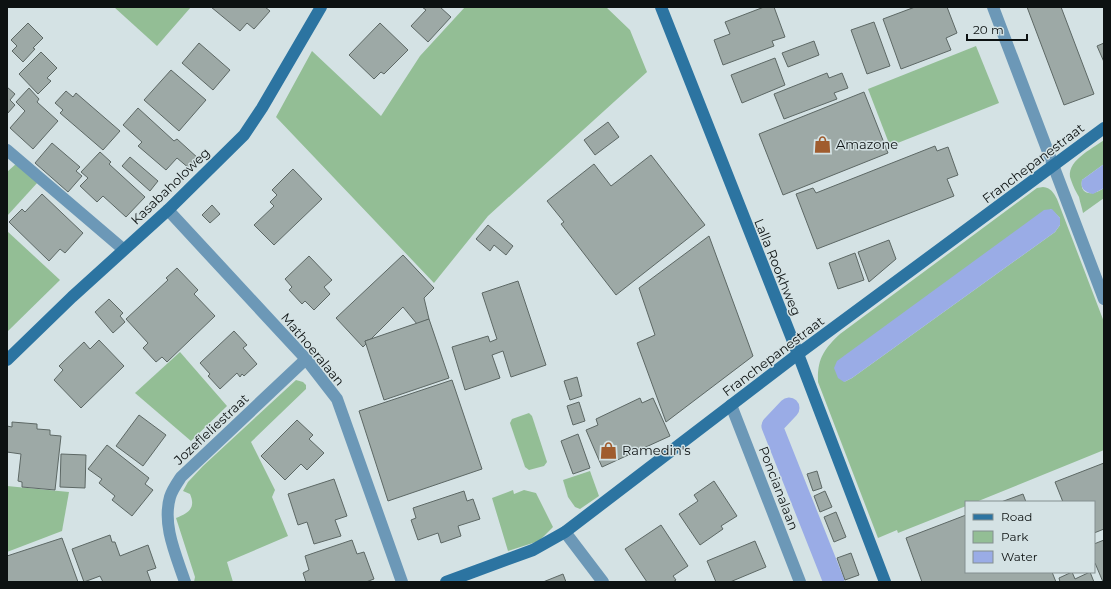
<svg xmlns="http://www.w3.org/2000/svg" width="1111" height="589" font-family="Montserrat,sans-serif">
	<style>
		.green { fill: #93be95; fill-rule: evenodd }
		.water { fill: #9aace6 }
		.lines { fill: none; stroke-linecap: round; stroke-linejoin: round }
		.canal { stroke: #9aace6; stroke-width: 21 }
		.building { fill: #9da9a6; stroke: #5d6865 }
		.lane { stroke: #6c98b7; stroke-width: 12 }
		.street { stroke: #6c98b7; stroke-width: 12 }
		.secondary { stroke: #2c74a1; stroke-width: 12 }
		.labels { text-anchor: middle; stroke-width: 3; stroke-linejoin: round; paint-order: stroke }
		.poi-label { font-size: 13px; fill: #0d1212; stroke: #d4e2e4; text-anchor: start }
		.street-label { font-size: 13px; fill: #0d1212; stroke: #d4e2e4 }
	</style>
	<rect width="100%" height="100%" fill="#d4e2e4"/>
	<!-- green -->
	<g class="green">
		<path d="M114,7H191L157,46Z"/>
		<path d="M465,7H606L630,30L647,72L488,216L434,283L276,117L312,51L381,116L420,56Z"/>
		<path d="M976,46L999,103L890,146L868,89Z"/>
		<path d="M1104,140V164L1082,180C1079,197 1095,195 1104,188V198L1083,213C1082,208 1080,202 1079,197C1076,192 1073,186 1071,180C1064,162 1092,149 1104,140Z"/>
		<path d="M17,163L38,182L7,216V172Z"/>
		<path d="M1043,187C1051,188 1053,192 1057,199L1104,322V450L976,502H966V506L898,533L897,530L878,538L818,382C817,359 824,349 840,334L1037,188ZM1051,209L1060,218V225L1055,232L852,378L844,382Z"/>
		<path d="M7,231L60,280L7,332Z"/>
		<path d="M180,352L227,406L191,441L135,393Z"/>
		<path d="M296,380L303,382L306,385V389L251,442L275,490L272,497L288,536L227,562L233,582H194L195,577L176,518C189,513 196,508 190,494L183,491L188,482L203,466Z"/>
		<path d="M529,413L532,416L547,462L544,466L529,470L525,467L510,423L512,419Z"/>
		<path d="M590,471L599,496L580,509L575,507L568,497L563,480Z"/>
		<path d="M7,486L69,492L62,531L7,552Z"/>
		<path d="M513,490L514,494L524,490L536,493L553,527L539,541L508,551L492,498Z"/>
	</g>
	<!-- water -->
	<g class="water">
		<path d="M1104,164V188L1093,194C1085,192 1080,189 1082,180Z"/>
		<path d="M1052,209L1060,218V225L1055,232L852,378L844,382L838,378L834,368L837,361L1044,210Z"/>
	</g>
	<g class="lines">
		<!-- canal -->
		<path class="canal" d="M789,408L772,426L834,582"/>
	</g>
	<!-- building -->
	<g class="building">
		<path d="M211,7H265L270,11L254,29L247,23L240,31Z"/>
		<path d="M422,7H440L451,17L428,42L411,26L426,10Z"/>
		<path d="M764,7H774L785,37L772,41L774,46L723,65L714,40L730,34L725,22Z"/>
		<path d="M915,7H947L957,33L946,38L951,50L901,69L883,19Z"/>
		<path d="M1027,7H1061L1094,94L1064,105Z"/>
		<path d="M874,22L890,66L867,74L851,30Z"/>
		<path d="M28,23L43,38L33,48L35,49L23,62L12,51L17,46L11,40Z"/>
		<path d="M380,23L408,50L384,74L381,72L374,79L349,55Z"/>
		<path d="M814,41L819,55L788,67L782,53Z"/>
		<path d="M199,43L230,70L213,90L182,63Z"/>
		<path d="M1104,43V62L1097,46Z"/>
		<path d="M41,52L57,68L47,78L51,81L38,94L19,74Z"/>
		<path d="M775,58L785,85L742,103L731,75Z"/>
		<path d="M171,70L206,100L179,131L144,100Z"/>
		<path d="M827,73L829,78L842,73L848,88L834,93L837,99L784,119L774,94Z"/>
		<path d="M7,87L15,94L10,100L15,105L7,114Z"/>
		<path d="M29,88L39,99L37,102L58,121L33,149L10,128L25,111L16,102Z"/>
		<path d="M66,91L73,97L76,93L120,131L103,150L60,113L63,110L55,103Z"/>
		<path d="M864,92L888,153L783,195L759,134Z"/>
		<path d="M138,108L174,141L177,139L199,159L190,169L177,158L166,170L138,146L142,142L123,125Z"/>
		<path d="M608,122L619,137L595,155L584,140Z"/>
		<path d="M52,143L80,167L76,171L82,176L68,192L35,163Z"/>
		<path d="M935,146L937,151L948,147L958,175L947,179L954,196L817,249L796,194L813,188L816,193Z"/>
		<path d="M100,152L111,162L109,164L145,197L126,217L103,196L97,202L80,186L88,178L81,172Z"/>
		<path d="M651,155L705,225L616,295L561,224L564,222L547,201L594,164L611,186Z"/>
		<path d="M130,157L158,181L150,191L122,166Z"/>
		<path d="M293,169L322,199L274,245L254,225L274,206L270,202L277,195L272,190Z"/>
		<path d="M42,194L83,233L65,253L60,249L49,261L9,222L22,209L25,212Z"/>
		<path d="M212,205L220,214L210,223L202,215Z"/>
		<path d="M488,225L513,246L506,255L494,245L490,251L476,239Z"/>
		<path d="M709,236L753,356L666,422L637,343L655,335L639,288Z"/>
		<path d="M889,240L896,259L869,282L858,252Z"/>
		<path d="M855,253L864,280L838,289L829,263Z"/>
		<path d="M403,255L434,288L424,298L429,319L417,324L403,307L371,339L365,341L366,344L363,347L336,318Z"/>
		<path d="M309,256L332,280L324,287L330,294L314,310L305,301L302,304L289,290L292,287L285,279Z"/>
		<path d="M177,268L198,290L194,294L215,316L167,362L162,357L156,362L143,348L148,343L126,319L168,280L166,278Z"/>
		<path d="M518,281L546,365L511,377L503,351L492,355L500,378L465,390L452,347L488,336L490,342L497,339L482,293Z"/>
		<path d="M109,299L123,313L120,316L125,322L113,333L95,312Z"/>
		<path d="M429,319L449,378L384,400L365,341Z"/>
		<path d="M234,331L247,345L243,348L257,364L244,376L242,374L240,377L237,373L220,389L208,376L210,374L200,363Z"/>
		<path d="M99,340L124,366L81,408L54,380L63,370L59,366L84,342L90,349Z"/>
		<path d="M577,377L582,396L570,400L564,381Z"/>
		<path d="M452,380L482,469L388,501L359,411Z"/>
		<path d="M640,398L642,403L653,398L670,436L602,467L586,430L598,425L596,419Z"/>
		<path d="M579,402L585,421L573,425L567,406Z"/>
		<path d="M139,415L166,435L143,466L116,446Z"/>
		<path d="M297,420L313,435L309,439L324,453L307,470L301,464L285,480L261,456Z"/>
		<path d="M12,422L37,424V429L50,430V435L61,436L55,490L22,487V482L18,481L21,454L7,452V426L12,427Z"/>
		<path d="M578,434L590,468L573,474L561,441Z"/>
		<path d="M107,445L149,478L145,484L153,490L132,516L112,500L115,496L99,483L102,479L88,469Z"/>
		<path d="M61,454L86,455L85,488L60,487Z"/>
		<path d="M1104,463V529L1094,533V502H1063L1055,482Z"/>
		<path d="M817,471L822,488L813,491L807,474Z"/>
		<path d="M334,479L347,516L335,520L341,536L314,544L307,522L298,525L288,494Z"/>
		<path d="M714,481L737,516L721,526L723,529L700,545L679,514L698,501L694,495Z"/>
		<path d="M464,491L467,501L473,499L480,519L458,526L461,536L441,543L438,533L418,540L411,520L416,518L413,508Z"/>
		<path d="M825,491L832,507L820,512L814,496Z"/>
		<path d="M1023,494L1026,502H1001Z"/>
		<path d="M836,512L846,537L834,542L824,517Z"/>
		<path d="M966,515V572H1052L1056,582H922L906,538Z"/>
		<path d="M661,525L688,566L673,576L676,580L673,582H647L625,549Z"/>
		<path d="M110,535L112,542H115L120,556L148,545L156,568L147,571L151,582H103L100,576L84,582L72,549Z"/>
		<path d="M62,538L78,582H7V556Z"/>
		<path d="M352,540L357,554L364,552L374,579L366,582H306L303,573L309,570L305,556Z"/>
		<path d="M1104,540V582H1103L1095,563L1094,564V544Z"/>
		<path d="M755,541L766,567L730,582H716L707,561Z"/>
		<path d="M851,553L859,575L845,580L837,558Z"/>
		<path d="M1072,572L1075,579L1090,572L1094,582H1060L1059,578Z"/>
		<path d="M563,574L566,582H543Z"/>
	</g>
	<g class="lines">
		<!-- lane -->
		<path class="lane" d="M7,150L123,249"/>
		<!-- street -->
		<g class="street">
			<path d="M993,7L1104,299"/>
			<path d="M168,210L306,359L337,399L402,582"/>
			<path d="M731,405L800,582"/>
			<path d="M565,532L603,582"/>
			<path d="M185,582C176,555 162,525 170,497C172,490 177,483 181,477L306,359"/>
		</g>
		<!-- secondary -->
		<g class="secondary">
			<path d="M661,7L798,354L885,582"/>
			<path d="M7,360L72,297L168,210L244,135L262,108L321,7"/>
			<path d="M446,582L533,550L565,532L798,354L1104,128"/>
		</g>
	</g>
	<!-- icons -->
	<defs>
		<symbol id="shop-bare" viewBox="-9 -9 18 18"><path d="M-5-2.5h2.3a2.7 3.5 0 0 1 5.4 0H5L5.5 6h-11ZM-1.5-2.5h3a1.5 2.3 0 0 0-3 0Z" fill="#a05c2e" stroke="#d4e2e4" stroke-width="2.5" paint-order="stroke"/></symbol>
	</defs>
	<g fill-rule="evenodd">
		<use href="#shop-bare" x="810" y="132" width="25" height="25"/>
		<use href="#shop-bare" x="596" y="438" width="25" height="25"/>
	</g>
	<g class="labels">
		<!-- poi labels -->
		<g class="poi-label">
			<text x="836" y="149">Amazone</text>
			<text x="622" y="455">Ramedin's</text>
		</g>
		<!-- street labels -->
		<g class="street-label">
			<text transform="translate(1033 163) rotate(-37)" y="5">Franchepanestraat</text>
			<text transform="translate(170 186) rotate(-44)" y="5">Kasabaholoweg</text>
			<text transform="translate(778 267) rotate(68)" y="5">Lalla Rookhweg</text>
			<text transform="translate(313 349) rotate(50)" y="5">Mathoeralaan</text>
			<text transform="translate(773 356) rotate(-37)" y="5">Franchepanestraat</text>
			<text transform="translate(211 429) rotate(-43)" y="5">Jozefleliestraat</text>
			<text transform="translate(779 488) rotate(69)" y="5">Poncianalaan</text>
		</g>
	</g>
	<!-- border -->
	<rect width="1111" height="589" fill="none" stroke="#0d1212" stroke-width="16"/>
	<!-- legend -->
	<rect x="965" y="501" width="130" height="72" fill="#d4e2e4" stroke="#848f90"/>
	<rect x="973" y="514" width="20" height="6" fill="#2c74a1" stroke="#848f90"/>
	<text x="1001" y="521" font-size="12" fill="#0d1212">Road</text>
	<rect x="973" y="531" width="20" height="12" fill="#93be95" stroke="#848f90"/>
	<text x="1001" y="541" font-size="12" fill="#0d1212">Park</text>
	<rect x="973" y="551" width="20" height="12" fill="#9aace6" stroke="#848f90"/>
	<text x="1001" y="561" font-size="12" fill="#0d1212">Water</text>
	<!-- scale -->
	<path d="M967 34v6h60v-6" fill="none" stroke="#0d1212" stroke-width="2"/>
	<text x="973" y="34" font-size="12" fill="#0d1212" stroke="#d4e2e4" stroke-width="3" paint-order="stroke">20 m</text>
</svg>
